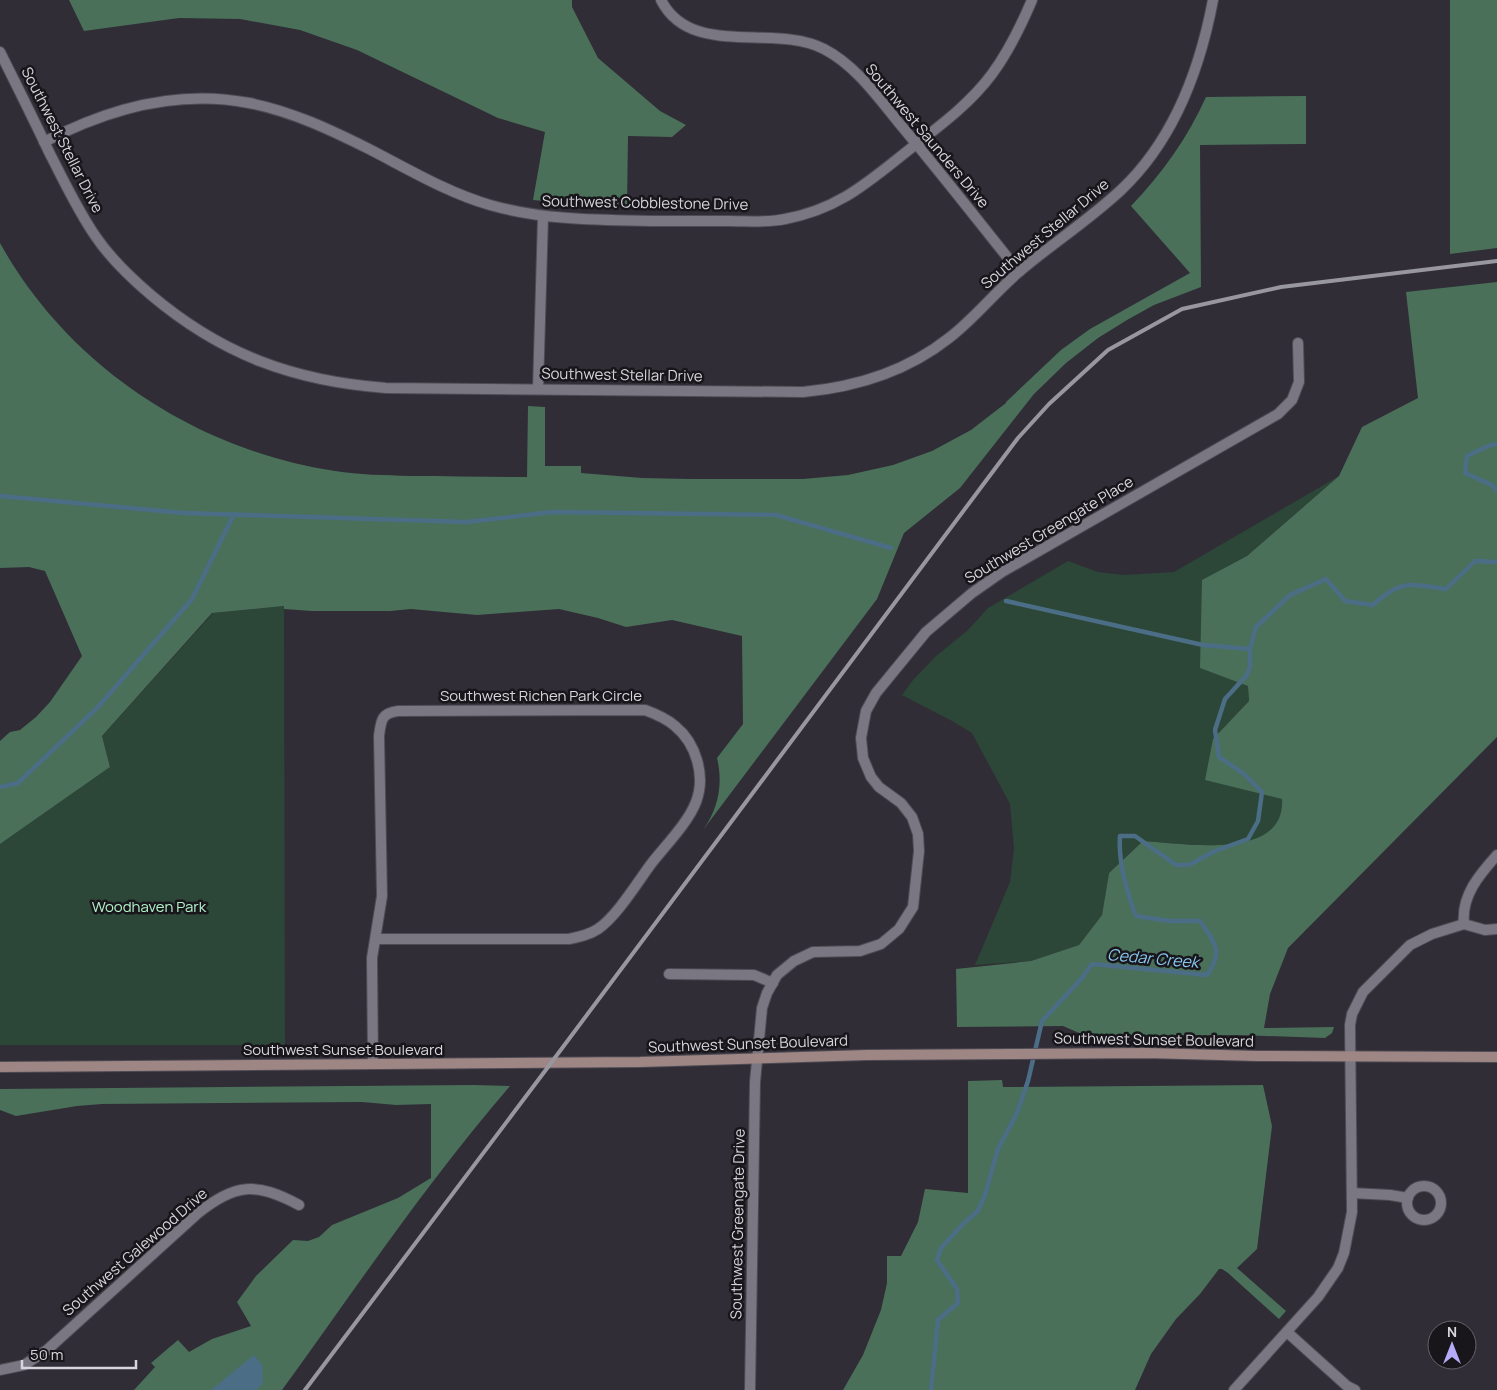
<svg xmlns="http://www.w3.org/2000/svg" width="1497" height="1390" font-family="Manrope,sans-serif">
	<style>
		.green { fill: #2c4637 }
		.forest { fill: #4a7059 }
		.water { fill: #4b6e86 }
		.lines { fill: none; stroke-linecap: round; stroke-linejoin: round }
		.stream { stroke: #4b6e86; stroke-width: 4.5 }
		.minor-casing { stroke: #4e4b54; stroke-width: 12 }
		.secondary-casing { stroke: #4e4b54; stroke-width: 12 }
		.minor { stroke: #7a7783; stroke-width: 10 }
		.secondary { stroke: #9e8684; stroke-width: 10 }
		.rail { stroke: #98969e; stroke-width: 4 }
		.labels { text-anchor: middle; stroke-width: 5; stroke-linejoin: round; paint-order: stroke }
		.street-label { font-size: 15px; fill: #d8d6dd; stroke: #18161b }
		.park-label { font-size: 15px; fill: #b1f2ca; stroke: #18161b }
		.water-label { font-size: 16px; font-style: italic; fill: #89c6ef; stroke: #18161b }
	</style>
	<rect width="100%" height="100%" fill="#302d37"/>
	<!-- green -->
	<g class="green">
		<path d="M1339,476L1247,556L1202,581L1248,686L1249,701L1213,739L1282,799C1282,804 1283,810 1281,815C1268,858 1177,843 1143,841L1109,873L1102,915L1079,945L1031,961L975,965L1010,882L1014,848L1010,804L972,733L952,721L902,695L913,680L936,656L967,631L988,608L1068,561L1098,572L1124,575L1174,572Z"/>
		<path d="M284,606L285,1045H0V844L110,767L102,736L213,613Z"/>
	</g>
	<!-- forest -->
	<g class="forest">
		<path d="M69,0H572V7L598,58L660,111L686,125L672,137L628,136L627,205L577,204L533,200L545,132L498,118L357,50L300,30L240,19L179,18L84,31Z"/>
		<path d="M1450,0H1497V248L1450,254Z"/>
		<path d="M1306,96V144L1200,145L1201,287L1154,305L1127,320L1098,338L1066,363L1034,394L960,488L904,533L877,599L703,830C719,808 723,783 717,758L743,724L742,636L672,620L626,627L598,618L559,609L477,615L411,609L390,611H312L284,609V606L212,613L102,736L110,767L0,844V741L10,732L20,730L36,717L50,702L82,656L45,571L29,567L0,568V243C68,366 196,450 335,471C359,475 385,475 410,476C449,476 488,477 527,477L528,406L545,407V466H581V473L642,478L690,479H803L848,475L893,465L932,451L971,430L1006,403V402L1061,350L1090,329L1190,273L1131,206C1162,174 1188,137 1206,97Z"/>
		<path d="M1497,282V737L1288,948L1270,994L1264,1028L1334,1027L1332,1033L1325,1038L1238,1035L1086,1036L1063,1026L957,1027L956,969L1031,961L1079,945L1102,915L1109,873L1143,841C1181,843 1286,862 1282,799L1205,780L1213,739L1249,701L1248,686L1200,668L1202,580L1247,556L1339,476L1362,427L1418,398L1406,292Z"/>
		<path d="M1002,1080L1003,1087L1263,1085L1272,1126L1257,1249L1237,1268L1286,1311L1279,1319L1228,1273L1222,1269H1219L1200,1294L1176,1319L1151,1354L1135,1390H843L863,1355L881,1310L887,1283V1256H901L918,1222L925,1189L968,1193V1081Z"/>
		<path d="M473,1085L510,1086C427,1182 356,1288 282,1390H134L155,1367L151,1363L178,1340L189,1352L212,1339L251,1326L237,1302L256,1276L293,1240L308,1241L319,1237L332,1225L398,1198L431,1178V1104L396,1105L362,1102L102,1104L77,1106L16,1116L0,1110V1089Z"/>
	</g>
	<!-- water -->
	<path class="water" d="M254,1355L262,1365L263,1383L257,1390H211Z"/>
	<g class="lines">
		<!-- stream -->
		<g class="stream">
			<path d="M1497,444L1488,446L1467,456L1465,473L1492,485L1497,491"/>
			<path d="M0,496L184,513L467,522L552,512L776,515L891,548"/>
			<path d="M1006,601L1203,645L1250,649"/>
			<path d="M0,787L18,783L98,707L192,599L234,514"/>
			<path d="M931,1390L938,1320L958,1303L957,1289L937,1260L941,1248L965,1222L978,1211L985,1195L998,1149L1017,1113L1028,1081L1042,1021L1082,978L1092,964L1207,975C1224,951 1215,943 1200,921H1170L1136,916C1126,890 1118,863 1120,836H1135L1176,865H1189L1215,851L1248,839L1258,821L1262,792L1243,773L1219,757L1215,730L1225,699L1247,675L1250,666V649L1256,627L1290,595L1326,579L1345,601L1373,605C1402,579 1409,584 1446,589L1475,561L1497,562"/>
		</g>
		<defs>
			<g id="minor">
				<path d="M661,0C691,59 774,23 824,49C855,65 877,96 899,123C936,167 972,213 1008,258L1020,271"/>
				<path d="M0,52C17,86 34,120 50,154C65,183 78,211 96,237C111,259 131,278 151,295C222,355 294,381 386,388L803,392C857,387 906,372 949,338C975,318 995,292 1020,271C1053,243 1089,220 1121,190C1173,141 1200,69 1213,0"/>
				<path d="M44,142C107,109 178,89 249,103C291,111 331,130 369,149C408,169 448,193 490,205C543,220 597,220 651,221C677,221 703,221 729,221C748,221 767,223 785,219C844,208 873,177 919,142C945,122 972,101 992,74C1009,51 1021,26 1032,0"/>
				<path d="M538,389L543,217"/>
				<path d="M1464,924C1461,896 1479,875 1497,855"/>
				<path d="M669,974L754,975L773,983"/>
				<path d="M373,1064L372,958L382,896L379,736C381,721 381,713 398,711L645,710C656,714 666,718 675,726C696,743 706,776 696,802C688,823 665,846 651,864C637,883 617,916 598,929C589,935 579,937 569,939H375"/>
				<circle cx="1424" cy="1203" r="17"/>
				<path d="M1352,1193L1390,1195L1408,1198"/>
				<path d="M1287,1332L1347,1386L1355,1390"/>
				<path d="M0,1370L24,1365L47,1350L197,1214C235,1183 256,1182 299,1205"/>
				<path d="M750,1390L755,1082L762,1008L767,993L777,975L794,961L813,952L860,951L881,944L899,929L913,907L919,851L918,834L912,817L901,803L879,787L871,777L863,758L861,738L866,711L876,693L926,632L972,593L1002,572L1278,414L1292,400L1299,382L1298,343"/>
				<path d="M1234,1390L1318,1297L1338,1268L1344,1253L1352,1212L1350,1025L1352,1014L1363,992L1410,945L1432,934L1464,924L1485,930L1497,929"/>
			</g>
			<path id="secondary" d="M0,1067L640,1062L867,1055L1012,1054L1147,1053L1257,1056L1497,1057"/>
		</defs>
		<!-- minor casing -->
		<use href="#minor" class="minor-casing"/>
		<!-- secondary casing -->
		<use href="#secondary" class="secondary-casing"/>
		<!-- minor -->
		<use href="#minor" class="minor"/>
		<!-- secondary -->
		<use href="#secondary" class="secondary"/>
		<!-- rail -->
		<path class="rail" d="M305,1390L551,1063L988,478L1018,438L1049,404L1108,350L1182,309L1281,287L1497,261"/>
	</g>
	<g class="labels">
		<!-- street labels -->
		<g class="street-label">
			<text transform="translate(927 136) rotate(50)" y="5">Southwest Saunders Drive</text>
			<text transform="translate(62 140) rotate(63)" y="5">Southwest Stellar Drive</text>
			<text transform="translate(645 203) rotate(1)" y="5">Southwest Cobblestone Drive</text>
			<text transform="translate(1045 234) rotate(-40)" y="5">Southwest Stellar Drive</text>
			<text transform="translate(622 375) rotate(1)" y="5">Southwest Stellar Drive</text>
			<text transform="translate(1049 530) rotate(-31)" y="5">Southwest Greengate Place</text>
			<text x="541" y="701">Southwest Richen Park Circle</text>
			<text transform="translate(1154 1040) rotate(1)" y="5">Southwest Sunset Boulevard</text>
			<text transform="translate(748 1044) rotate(-2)" y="5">Southwest Sunset Boulevard</text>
			<text x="343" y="1055">Southwest Sunset Boulevard</text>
			<text transform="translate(738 1224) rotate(-89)" y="5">Southwest Greengate Drive</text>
			<text transform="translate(135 1252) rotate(-41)" y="5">Southwest Galewood Drive</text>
		</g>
		<!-- park labels -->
		<g class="park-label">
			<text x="149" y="912">Woodhaven Park</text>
		</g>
		<!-- water labels -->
		<g class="water-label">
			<text transform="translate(1153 958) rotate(5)" y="6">Cedar Creek</text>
		</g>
	</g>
	<!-- north arrow -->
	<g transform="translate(1452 1345)"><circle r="24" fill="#18161b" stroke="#656369"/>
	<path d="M0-4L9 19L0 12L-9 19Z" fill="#b5acf8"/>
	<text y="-8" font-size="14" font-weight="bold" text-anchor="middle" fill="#d8d6dd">N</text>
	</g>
	<!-- scale -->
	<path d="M22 1360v8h114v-8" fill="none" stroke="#d8d6dd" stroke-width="2.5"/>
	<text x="30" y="1360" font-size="15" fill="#d8d6dd" stroke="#18161b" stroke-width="4" paint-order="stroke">50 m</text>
</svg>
